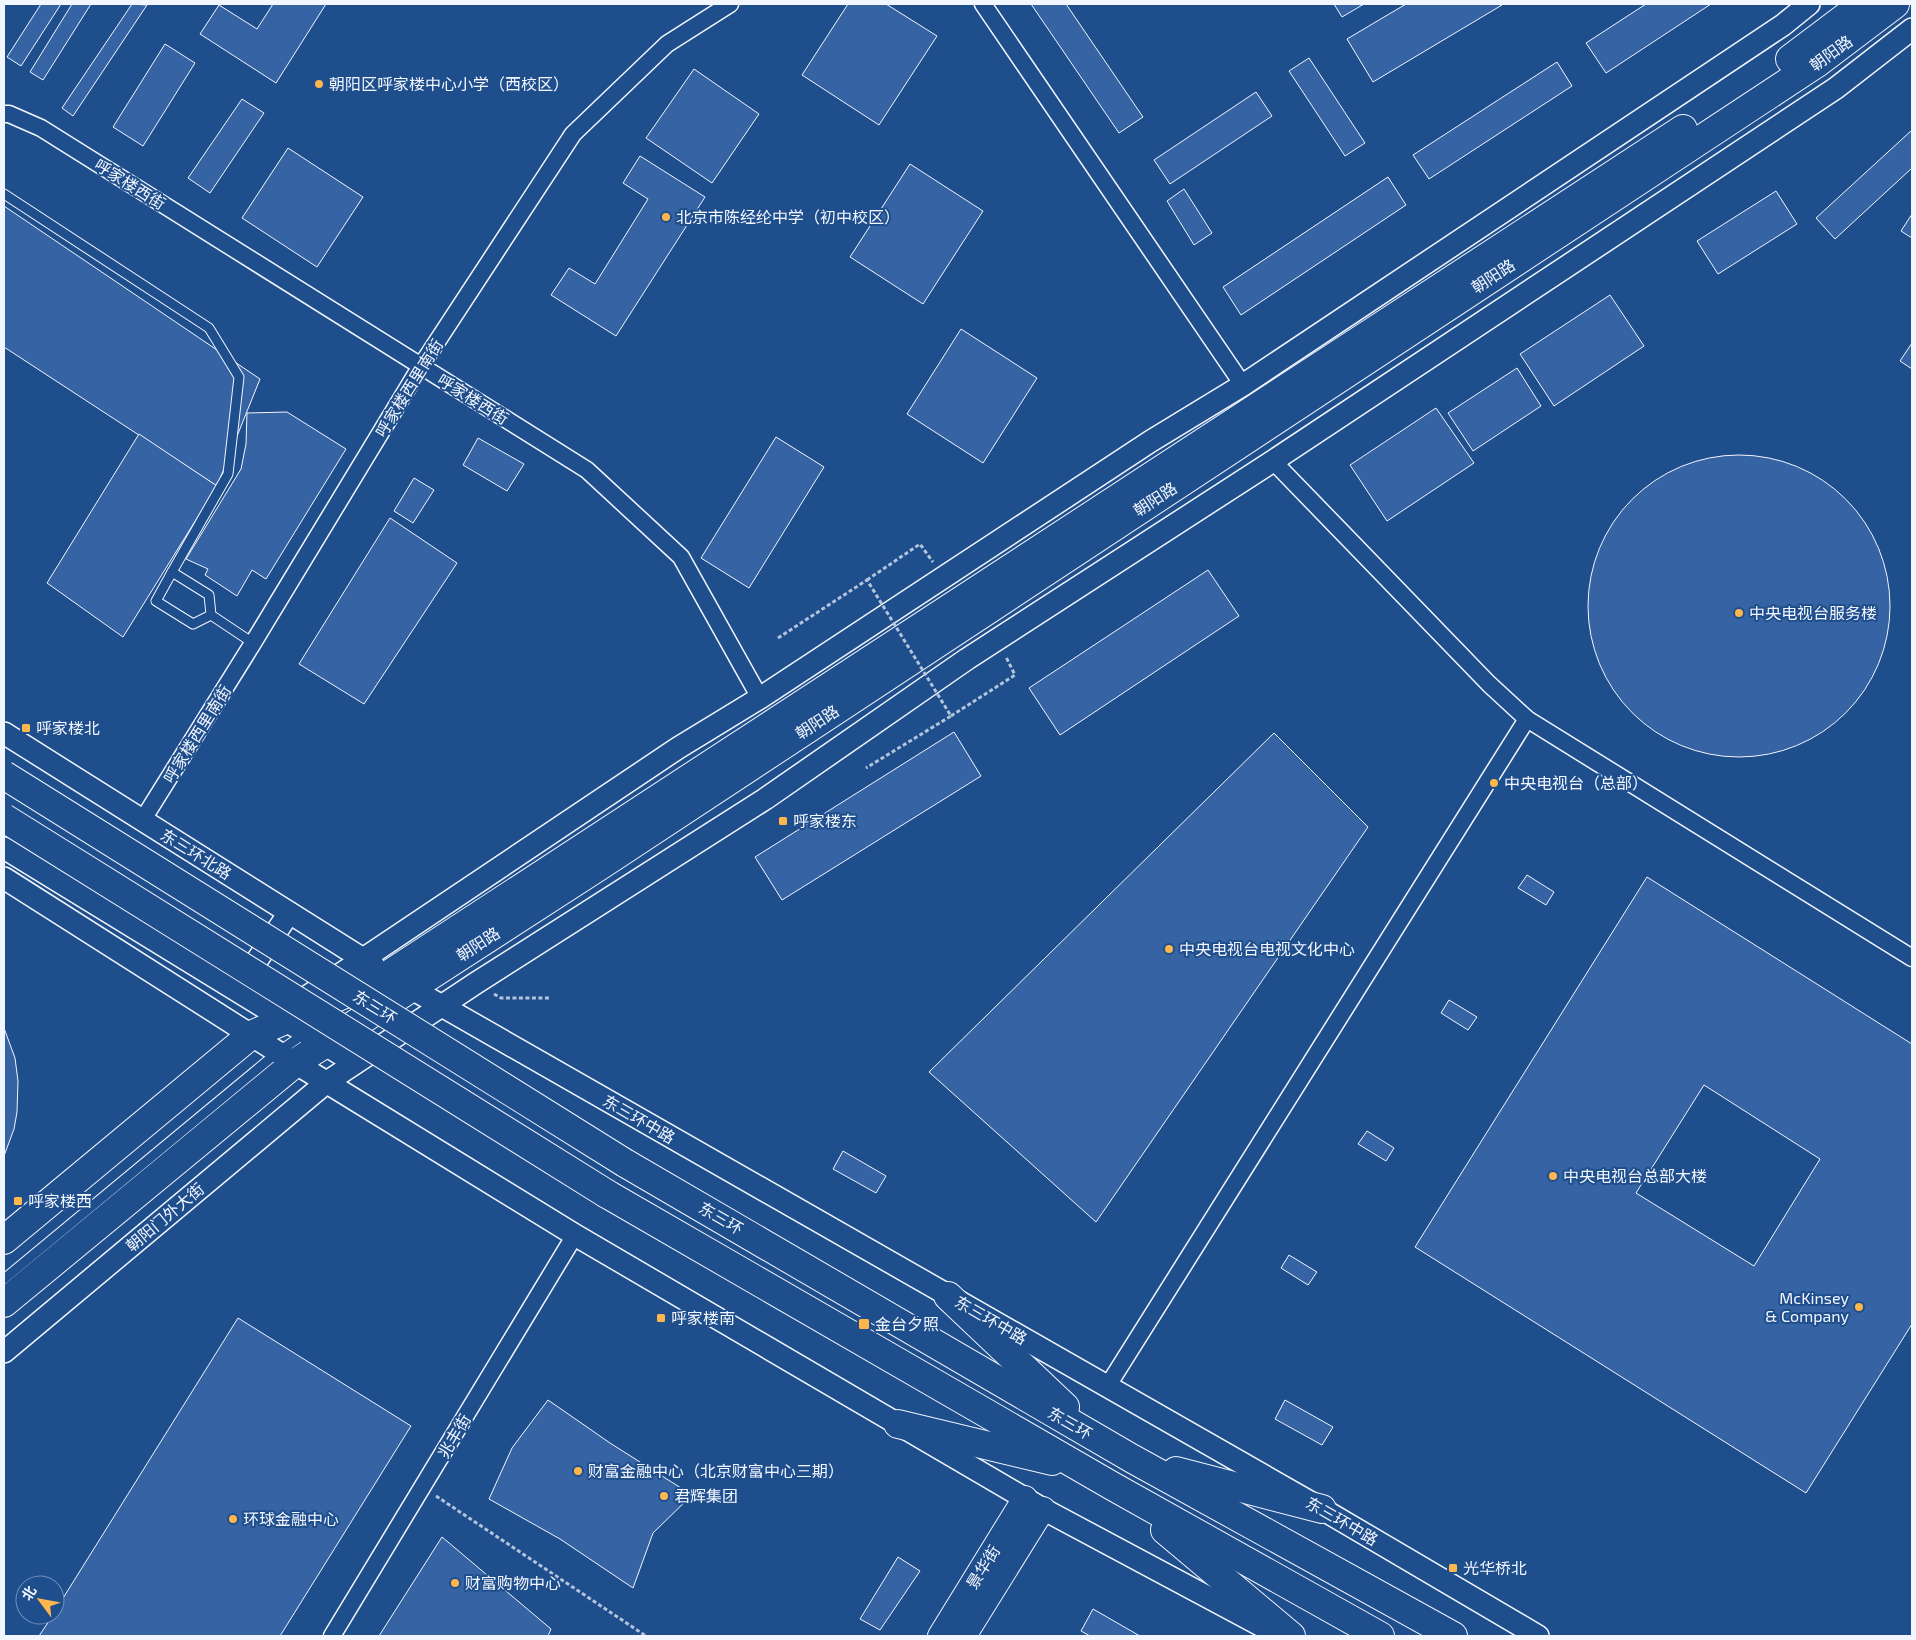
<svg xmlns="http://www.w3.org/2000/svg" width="1916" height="1640" font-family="'Exo 2','Noto Sans SC',sans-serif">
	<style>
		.building { fill: #3563a3; stroke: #f2f6ff; fill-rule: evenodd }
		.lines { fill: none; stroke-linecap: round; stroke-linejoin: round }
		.service-casing { stroke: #f2f6ff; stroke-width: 11 }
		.minor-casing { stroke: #f2f6ff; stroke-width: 19 }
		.tertiary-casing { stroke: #f2f6ff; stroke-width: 24 }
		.secondary-casing { stroke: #f2f6ff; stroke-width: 26 }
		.trunk-casing { stroke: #f2f6ff; stroke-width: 30 }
		.path { stroke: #b3c4dc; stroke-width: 3; stroke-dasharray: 4 2.5; stroke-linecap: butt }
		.service { stroke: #1f4e8c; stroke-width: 9 }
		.minor { stroke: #1f4e8c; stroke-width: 16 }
		.tertiary { stroke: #1f4e8c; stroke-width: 21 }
		.secondary { stroke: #1f4e8c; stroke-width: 24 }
		.trunk { stroke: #1f4e8c; stroke-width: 28 }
		.trunk-bridge-casing { stroke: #f2f6ff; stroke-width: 30; stroke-linecap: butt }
		.path-bridge { stroke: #b3c4dc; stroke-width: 3; stroke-dasharray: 4 2.5; stroke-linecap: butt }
		.trunk-bridge { stroke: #1f4e8c; stroke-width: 28 }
		.poi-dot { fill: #ffb74d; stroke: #1f4e8c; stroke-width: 2 }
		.labels { text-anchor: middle; stroke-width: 4; stroke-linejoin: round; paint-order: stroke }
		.street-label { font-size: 16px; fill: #f2f6ff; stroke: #1f4e8c }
		.poi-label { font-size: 16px; fill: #f2f6ff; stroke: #1f4e8c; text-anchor: start }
	</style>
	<rect width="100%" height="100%" fill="#1f4e8c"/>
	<!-- building -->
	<g class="building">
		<path d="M41,4H61L21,66L7,57Z"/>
		<path d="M72,4H91L43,80L30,72Z"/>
		<path d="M132,4L147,5L73,116L62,108Z"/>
		<path d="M273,4H326L276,83L200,34L219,5L257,29Z"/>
		<path d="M848,4H886L937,36L879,125L802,75Z"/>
		<path d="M1031,4H1066L1143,117L1119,133Z"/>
		<path d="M1334,4H1364L1342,17Z"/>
		<path d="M1406,4H1502V5L1373,82L1347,39Z"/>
		<path d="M1646,4H1711L1606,73L1586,43Z"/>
		<path d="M165,44L195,63L143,146L113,127Z"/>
		<path d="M1309,58L1365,143L1345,156L1289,71Z"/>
		<path d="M1557,62L1572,86L1429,179L1413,155Z"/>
		<path d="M694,69L759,114L712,183L646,138Z"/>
		<path d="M1256,92L1272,116L1170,184L1154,160Z"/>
		<path d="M242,99L264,113L210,193L188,178Z"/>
		<path d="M1912,130V168L1835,239L1816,218Z"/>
		<path d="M288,148L363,197L317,267L242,218Z"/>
		<path d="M640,156L705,197L616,336L551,295L569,268L595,284L648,199L623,183Z"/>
		<path d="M910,164L983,211L923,304L850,257Z"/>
		<path d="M1388,177L1406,205L1241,315L1223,287Z"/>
		<path d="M1184,189L1212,233L1194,245L1167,201Z"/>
		<path d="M1776,191L1797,224L1718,274L1697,241Z"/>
		<path d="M4,206L260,379L217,486L4,347Z"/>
		<path d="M1912,214V238L1901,231Z"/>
		<path d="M1610,295L1644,346L1554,406L1520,354Z"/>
		<path d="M961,329L1037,378L983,463L907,414Z"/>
		<path d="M1912,343V369L1900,361Z"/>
		<path d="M1517,368L1541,406L1473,451L1448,413Z"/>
		<path d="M1436,408L1474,463L1387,521L1350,465Z"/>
		<path d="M287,412L346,449L266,579L252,570L237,596L205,575L208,569L186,559L241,469L246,444L247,413Z"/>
		<path d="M139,434L217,486L123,637L47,583Z"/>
		<path d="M776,437L824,467L749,588L701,558Z"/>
		<path d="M478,438L524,464L507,491L463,465Z"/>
		<circle cx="1739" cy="606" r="151"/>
		<path d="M414,478L434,490L413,523L394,511Z"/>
		<path d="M390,518L457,563L364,704L299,664Z"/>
		<path d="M1208,570L1239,616L1060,735L1029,688Z"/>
		<path d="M954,732L981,776L782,900L755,857Z"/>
		<path d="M1274,733L1368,827L1096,1222L929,1072Z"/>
		<path d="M1527,875L1554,892L1546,905L1518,888Z"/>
		<path d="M1647,877L1912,1044V1324L1806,1493L1415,1247ZM1704,1085L1820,1159L1754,1266L1636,1193Z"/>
		<path d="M1449,1000L1477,1017L1468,1030L1441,1013Z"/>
		<path d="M4,1028L15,1058L18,1081L17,1112L14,1129L4,1156Z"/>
		<path d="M1367,1131L1394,1148L1386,1161L1358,1144Z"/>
		<path d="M843,1151L886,1176L876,1193L833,1169Z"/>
		<path d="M1289,1255L1317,1272L1308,1285L1281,1268Z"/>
		<path d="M238,1318L411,1426L280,1636H39L53,1615H55V1611Z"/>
		<path d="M548,1400L610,1443L692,1495L653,1533L633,1588L560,1539L489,1499L512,1448Z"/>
		<path d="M1285,1400L1333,1427L1322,1445L1275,1419Z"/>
		<path d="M442,1537L551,1629L548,1636H379Z"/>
		<path d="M898,1557L920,1571L880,1630L860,1619Z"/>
		<path d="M1093,1609L1140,1636H1090L1081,1631Z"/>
	</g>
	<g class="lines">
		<defs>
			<g id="service">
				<path d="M4,194L209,328L239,377L228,474L172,572"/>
				<path d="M211,615L193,624L156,601L172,572L209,595L211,615L253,643"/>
				<path d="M4,1279L278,1052L304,1034"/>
			</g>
			<g id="minor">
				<path d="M983,4L1243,385"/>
				<path d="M4,114H9L41,128L587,470L681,557L760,698"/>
				<path d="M1273,461L1489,684L1527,719L1912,958"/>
				<path d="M142,821L253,643L421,366L573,134L667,44L730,4"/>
				<path d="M1107,1387L1527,719"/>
				<path d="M332,1636L575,1235"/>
			</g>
			<g id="tertiary">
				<path d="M4,733L374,966"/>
				<path d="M4,848L355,1063"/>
				<path d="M4,878L295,1063L575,1235L1043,1509L1275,1633"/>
				<path d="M400,982L1322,1509L1538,1636"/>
				<path d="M241,984L289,913"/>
				<path d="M290,1008L678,748L760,698L1151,441L1243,385L1783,25L1809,4"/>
				<path d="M4,1352L327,1082L476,983L765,799L967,659L1273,461L1836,88L1912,29"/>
			</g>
			<g id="secondary">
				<path d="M940,1636L1025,1498"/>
				<path d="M964,1636L1043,1509"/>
			</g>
			<g id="trunk">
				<path d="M1790,59L1863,4"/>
				<path d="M625,1163L1131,1458L1453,1636"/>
				<path d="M607,1194L1114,1487L1380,1636"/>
				<path d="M4,1240L251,1035L388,975L1683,129"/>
				<path d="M948,1296L1065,1407"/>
				<path d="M4,1303L295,1063L601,865L1817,63L1895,4"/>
				<path d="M898,1424L1052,1461"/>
				<path d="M1176,1471L1322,1509"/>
				<path d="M1165,1530L1291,1636"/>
			</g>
		</defs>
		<!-- service casing -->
		<use href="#service" class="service-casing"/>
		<!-- minor casing -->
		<use href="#minor" class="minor-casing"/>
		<!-- tertiary casing -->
		<use href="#tertiary" class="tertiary-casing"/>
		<!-- secondary casing -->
		<use href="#secondary" class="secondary-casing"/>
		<!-- trunk casing -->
		<use href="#trunk" class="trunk-casing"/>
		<!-- path -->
		<g class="path">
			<path d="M867,580L920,544L933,562"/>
			<path d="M951,716L1015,675L1006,657"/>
			<path d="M494,994L501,998H551"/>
			<path d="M436,1496L646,1636"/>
		</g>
		<!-- service -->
		<use href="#service" class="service"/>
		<!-- minor -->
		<use href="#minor" class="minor"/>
		<!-- tertiary -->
		<use href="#tertiary" class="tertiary"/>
		<!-- secondary -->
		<use href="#secondary" class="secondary"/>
		<!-- trunk -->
		<use href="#trunk" class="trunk"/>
		<defs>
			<g id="trunk-bridge">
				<path d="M4,775L625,1163"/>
				<path d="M4,818L607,1194"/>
			</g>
		</defs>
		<!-- trunk-bridge casing -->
		<use href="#trunk-bridge" class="trunk-bridge-casing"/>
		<!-- path-bridge -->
		<path class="path-bridge" d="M778,638L867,580L951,716L866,768"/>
		<!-- trunk-bridge -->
		<use href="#trunk-bridge" class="trunk-bridge"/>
	</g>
	<!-- markers -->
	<g class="poi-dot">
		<circle cx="319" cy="84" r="5"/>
		<circle cx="666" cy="217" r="5"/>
		<circle cx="1739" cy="613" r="5"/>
		<rect x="21" y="723" width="10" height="10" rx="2.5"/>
		<circle cx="1494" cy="783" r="5"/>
		<rect x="778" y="816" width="10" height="10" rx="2.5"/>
		<circle cx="1169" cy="949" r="5"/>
		<circle cx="1553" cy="1176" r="5"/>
		<rect x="13" y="1196" width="10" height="10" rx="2.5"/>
		<circle cx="1859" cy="1307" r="5"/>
		<rect x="656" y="1313" width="10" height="10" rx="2.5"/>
		<rect x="858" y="1318" width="12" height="12" rx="2.5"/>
		<circle cx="578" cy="1471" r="5"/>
		<circle cx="664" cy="1496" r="5"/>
		<circle cx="233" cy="1519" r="5"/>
		<rect x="1448" y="1563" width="10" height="10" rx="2.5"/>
		<circle cx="455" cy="1583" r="5"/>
	</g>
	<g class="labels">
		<!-- street labels -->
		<g class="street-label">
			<text transform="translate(1831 53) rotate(-36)" y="6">朝阳路</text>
			<text transform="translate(130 184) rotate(32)" y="6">呼家楼西街</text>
			<text transform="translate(1493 276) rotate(-33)" y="6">朝阳路</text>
			<text transform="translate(409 388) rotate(-58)" y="6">呼家楼西里南街</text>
			<text transform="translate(473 399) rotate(32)" y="6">呼家楼西街</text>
			<text transform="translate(1155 499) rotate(-33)" y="6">朝阳路</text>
			<text transform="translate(817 722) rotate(-33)" y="6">朝阳路</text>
			<text transform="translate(197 734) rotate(-58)" y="6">呼家楼西里南街</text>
			<text transform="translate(196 854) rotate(32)" y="6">东三环北路</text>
			<text transform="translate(478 944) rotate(-33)" y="6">朝阳路</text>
			<text transform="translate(375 1007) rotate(32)" y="6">东三环</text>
			<text transform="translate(639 1119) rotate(30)" y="6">东三环中路</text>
			<text transform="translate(165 1217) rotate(-40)" y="6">朝阳门外大街</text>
			<text transform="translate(721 1218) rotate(30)" y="6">东三环</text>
			<text transform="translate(991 1320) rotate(30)" y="6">东三环中路</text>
			<text transform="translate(1070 1423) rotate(30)" y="6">东三环</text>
			<text transform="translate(454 1436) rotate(-59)" y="6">兆丰街</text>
			<text transform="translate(1342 1521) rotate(30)" y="6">东三环中路</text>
			<text transform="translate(983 1567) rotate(-58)" y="6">景华街</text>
		</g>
		<!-- poi labels -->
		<g class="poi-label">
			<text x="329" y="90">朝阳区呼家楼中心小学（西校区）</text>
			<text x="676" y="223">北京市陈经纶中学（初中校区）</text>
			<text x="1749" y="619">中央电视台服务楼</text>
			<text x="36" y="734">呼家楼北</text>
			<text x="1504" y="789">中央电视台（总部）</text>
			<text x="793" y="827">呼家楼东</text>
			<text x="1179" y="955">中央电视台电视文化中心</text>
			<text x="1563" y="1182">中央电视台总部大楼</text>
			<text x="28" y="1207">呼家楼西</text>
			<text x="1849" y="1304" text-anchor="end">McKinsey<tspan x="1849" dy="18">&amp; Company</tspan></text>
			<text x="671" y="1324">呼家楼南</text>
			<text x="875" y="1330">金台夕照</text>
			<text x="588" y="1477">财富金融中心（北京财富中心三期）</text>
			<text x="674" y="1502">君辉集团</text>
			<text x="243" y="1525">环球金融中心</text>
			<text x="1463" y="1574">光华桥北</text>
			<text x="465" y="1589">财富购物中心</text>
		</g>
	</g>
	<!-- border -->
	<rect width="1916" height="1640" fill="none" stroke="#f2f6ff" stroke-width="10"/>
	<!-- north arrow -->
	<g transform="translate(40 1600) rotate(302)"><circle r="24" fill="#1f4e8c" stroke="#7391ba"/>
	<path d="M0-4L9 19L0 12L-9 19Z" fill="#ffb74d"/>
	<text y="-8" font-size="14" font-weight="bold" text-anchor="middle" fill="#f2f6ff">北</text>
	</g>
</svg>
